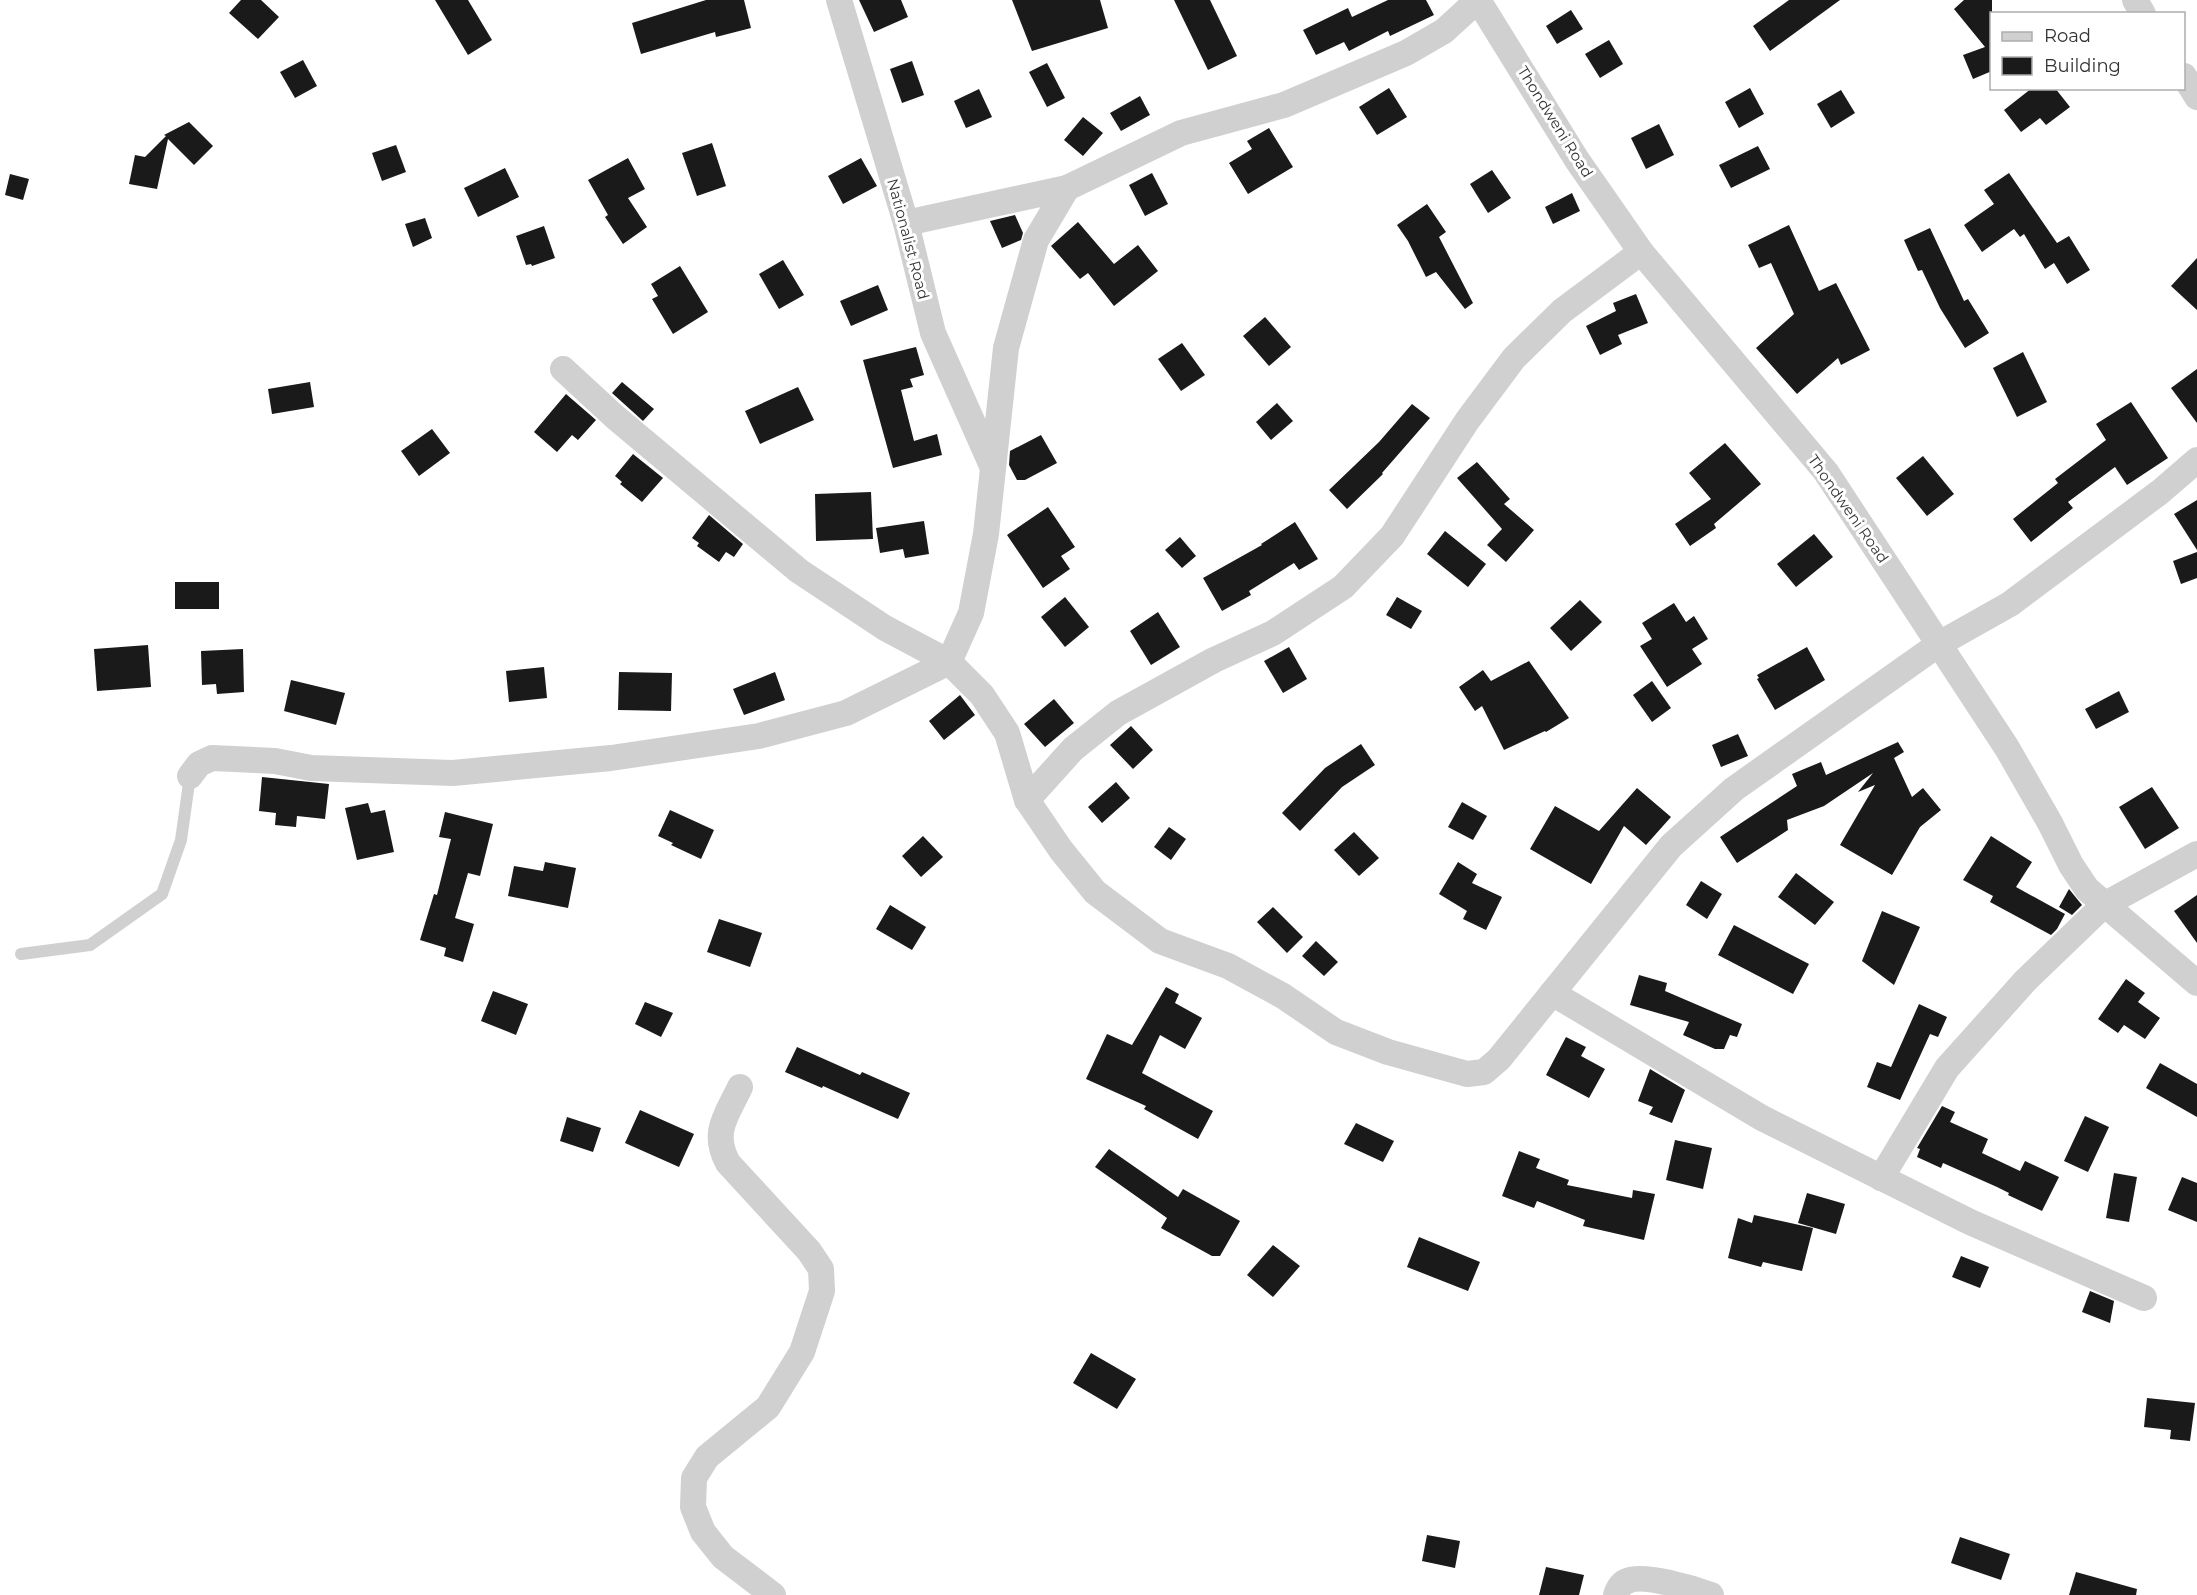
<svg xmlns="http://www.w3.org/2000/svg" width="2197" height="1595" font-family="Montserrat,sans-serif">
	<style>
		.building { fill: #1a1a1a }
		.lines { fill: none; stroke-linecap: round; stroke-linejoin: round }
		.lane { stroke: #d0d0d0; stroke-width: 12 }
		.street { stroke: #d0d0d0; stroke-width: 26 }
		.labels { text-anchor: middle; stroke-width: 6; stroke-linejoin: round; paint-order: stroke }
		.street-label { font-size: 15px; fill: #333; stroke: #fff }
	</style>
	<rect width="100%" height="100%" fill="#fff"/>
	<!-- building -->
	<g class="building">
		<path d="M241,0H261L279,17L258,39L229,13Z"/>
		<path d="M435,0H468L492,40L468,55Z"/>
		<path d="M706,0H744L751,28L716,37L715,32L641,54L632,23Z"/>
		<path d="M859,0H901L908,17L874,32Z"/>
		<path d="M1012,0H1100L1108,28L1032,51Z"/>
		<path d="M1174,0H1210L1237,56L1208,70Z"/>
		<path d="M1388,0H1426L1434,15L1390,36L1388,31L1349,51L1344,42L1316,55L1303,30L1348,8L1352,17Z"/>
		<path d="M1789,0H1840L1770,51L1753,26Z"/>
		<path d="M1964,0H1992V71L1973,79L1963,55L1985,47L1954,9Z"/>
		<path d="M1571,10L1583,29L1557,44L1546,26Z"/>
		<path d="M1609,40L1623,64L1600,78L1585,54Z"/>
		<path d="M303,60L317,86L295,98L280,72Z"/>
		<path d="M912,61L924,95L902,103L890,69Z"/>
		<path d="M1047,63L1065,98L1047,107L1029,72Z"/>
		<path d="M1389,88L1407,117L1377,135L1359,107Z"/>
		<path d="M1750,88L1764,114L1739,128L1725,102Z"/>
		<path d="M2032,88H2055L2070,107L2046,125L2040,118L2021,132L2004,110Z"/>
		<path d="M979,89L992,117L966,128L954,101Z"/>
		<path d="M1841,90L1855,113L1831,128L1817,104Z"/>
		<path d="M1140,96L1150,115L1121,131L1110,113Z"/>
		<path d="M1083,117L1103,133L1083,156L1064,140Z"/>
		<path d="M189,122L213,146L194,165L168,139L157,189L129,184L135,155L145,157L166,136L164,135Z"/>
		<path d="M1659,124L1674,155L1646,169L1631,138Z"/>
		<path d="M1269,128L1293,167L1248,194L1229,163L1252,149L1247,141Z"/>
		<path d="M712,143L726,186L697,196L682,153Z"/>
		<path d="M396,145L406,172L382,181L372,153Z"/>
		<path d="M1758,146L1770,169L1731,188L1719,165Z"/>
		<path d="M628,158L645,189L628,198L647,227L623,244L605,217L608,215L588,180Z"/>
		<path d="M861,158L877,186L843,204L828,176Z"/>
		<path d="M505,168L519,197L478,217L464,188Z"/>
		<path d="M1492,170L1511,198L1488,213L1470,184Z"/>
		<path d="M1152,173L1168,204L1145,216L1129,185Z"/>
		<path d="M2009,173L2057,243L2069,236L2090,270L2067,284L2054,263L2045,269L2024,234L2020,237L2014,229L1982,252L1964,225L1994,204L1984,190Z"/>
		<path d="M10,174L29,179L23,200L5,195Z"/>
		<path d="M1572,193L1580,211L1553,224L1545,207Z"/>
		<path d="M1427,204L1446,232L1439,237L1473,303L1465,309L1436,272L1426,277L1408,241L1397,225Z"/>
		<path d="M1015,215L1023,233L1021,240L1002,248L990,221Z"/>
		<path d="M425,218L432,238L413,247L405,224Z"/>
		<path d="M1078,222L1114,264L1138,245L1158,271L1114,306L1088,273L1080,279L1051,246Z"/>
		<path d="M1789,225L1819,291L1836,283L1870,350L1841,365L1838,358L1797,394L1756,348L1794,314L1771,263L1759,268L1748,245Z"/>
		<path d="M544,226L555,258L532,266L531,264L526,265L516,236Z"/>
		<path d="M1930,228L1964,301L1968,299L1989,333L1965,348L1940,308L1922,270L1918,271L1904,240Z"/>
		<path d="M2197,258V310L2171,286Z"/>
		<path d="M783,260L804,295L779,309L759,274Z"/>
		<path d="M680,266L708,312L673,334L652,299L658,296L651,284Z"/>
		<path d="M878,285L888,310L851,326L840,301Z"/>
		<path d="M1636,294L1648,323L1618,335L1622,344L1600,355L1586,326L1616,311L1613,303Z"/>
		<path d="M1265,317L1291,347L1269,366L1243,336Z"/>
		<path d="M1182,343L1205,375L1181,391L1158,359Z"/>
		<path d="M916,347L924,375L910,379L913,387L901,390L914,441L937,434L942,455L893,468L863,360Z"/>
		<path d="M2023,352L2047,402L2017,417L1993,368Z"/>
		<path d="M2197,369V423L2171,388Z"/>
		<path d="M310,382L314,407L272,414L268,389Z"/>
		<path d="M622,382L654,409L643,421L612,393Z"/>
		<path d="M798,387L814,420L760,444L745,411Z"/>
		<path d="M566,394L596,420L578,440L572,435L557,452L534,432Z"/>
		<path d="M2131,402L2168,458L2127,485L2115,467L2068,502L2073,508L2031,542L2013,519L2058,483L2055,479L2106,440L2096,424Z"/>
		<path d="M1277,403L1293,421L1271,440L1256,422Z"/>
		<path d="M1412,404L1430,418L1382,473L1383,474L1347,509L1329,490L1379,442Z"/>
		<path d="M432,429L450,453L419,476L401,451Z"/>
		<path d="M1041,435L1057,463L1025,480H1017L1009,465L1010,451Z"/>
		<path d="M1725,443L1761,484L1714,524L1716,528L1690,546L1675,524L1711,499L1689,473Z"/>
		<path d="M633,454L663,478L642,502L620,484L622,482L615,476Z"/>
		<path d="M1923,456L1954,494L1927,516L1896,478Z"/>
		<path d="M1477,462L1510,499L1504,504L1534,530L1506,562L1487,545L1502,529L1457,478Z"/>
		<path d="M871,492L873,539L816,541L815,494Z"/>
		<path d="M2197,500V550L2174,514Z"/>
		<path d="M1048,507L1075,547L1061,556L1070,569L1043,588L1007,535Z"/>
		<path d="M709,515L743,544L734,557L726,552L719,562L697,546L699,543L692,538Z"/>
		<path d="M924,521L929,554L905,558L903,549L880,553L876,528Z"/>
		<path d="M1295,522L1318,559L1299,570L1294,563L1249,591L1251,595L1222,611L1203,578L1262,545L1261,544Z"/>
		<path d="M1445,531L1486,564L1468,587L1427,554Z"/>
		<path d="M1814,534L1833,557L1796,587L1777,564Z"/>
		<path d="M1180,537L1196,556L1182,568L1165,550Z"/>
		<path d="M2197,552V578L2181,584L2173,561Z"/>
		<rect x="175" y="582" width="44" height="27"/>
		<path d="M1065,597L1089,627L1065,647L1041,617Z"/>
		<path d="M1397,597L1422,611L1411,629L1386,615Z"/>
		<path d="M1580,600L1602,622L1571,651L1550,628Z"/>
		<path d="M1674,603L1686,622L1694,616L1708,639L1692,649L1702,664L1667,687L1640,646L1652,639L1642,623Z"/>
		<path d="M1158,612L1180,647L1151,665L1130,631Z"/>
		<path d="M148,645L151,687L97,691L94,649Z"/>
		<path d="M1289,647L1307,679L1283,693L1264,661Z"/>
		<path d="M1807,647L1825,680L1775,710L1757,679L1759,678L1757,675Z"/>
		<path d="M243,649L244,692L217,694L216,684L202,685L201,651Z"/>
		<path d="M1529,661L1569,718L1546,732L1545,731L1504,750L1482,706L1475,711L1459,687L1483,670L1491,681Z"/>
		<path d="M544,667L547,698L509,702L506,671Z"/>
		<path d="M619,672L672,673L671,711L618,710Z"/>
		<path d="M775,672L785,700L744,715L733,689Z"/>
		<path d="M291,680L345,693L336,725L284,711Z"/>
		<path d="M1652,681L1671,708L1652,722L1633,695Z"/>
		<path d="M2119,691L2129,712L2096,729L2085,709Z"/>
		<path d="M960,695L975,715L944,740L929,721Z"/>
		<path d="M1054,699L1074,723L1045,747L1024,724Z"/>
		<path d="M1131,726L1153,750L1133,769L1110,745Z"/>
		<path d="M1738,734L1748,756L1721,767L1712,745Z"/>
		<path d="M1898,742L1904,752L1894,758L1912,797L1923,788L1941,810L1920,827L1892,875L1840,845L1875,785L1858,792L1873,773L1824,806L1787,820L1788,830L1737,863L1720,837L1797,786L1792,774L1821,762L1826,775Z"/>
		<path d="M1361,744L1375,765L1342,787L1300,831L1282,813L1325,768Z"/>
		<path d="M262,777L329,784L325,819L297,816L296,827L275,825L276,813L259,811Z"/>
		<path d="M1116,782L1130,798L1102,823L1088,807Z"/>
		<path d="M2152,787L2179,828L2145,849L2119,807Z"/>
		<path d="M1637,788L1671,817L1646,845L1624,826L1591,884L1530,849L1555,806L1599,831Z"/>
		<path d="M1462,802L1487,816L1473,840L1448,827Z"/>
		<path d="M368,803L371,813L385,810L394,852L357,860L345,808Z"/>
		<path d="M670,810L714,830L701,859L671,845L673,843L658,836Z"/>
		<path d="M445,812L493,824L480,876L468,873L455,918L474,924L463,962L444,956L446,948L420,940L434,894L437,895L451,839L439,837Z"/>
		<path d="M1169,827L1186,839L1171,860L1154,847Z"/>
		<path d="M1354,832L1379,858L1359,876L1334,850Z"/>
		<path d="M923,836L943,857L921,877L902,856Z"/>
		<path d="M1991,836L2032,862L2016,887L2065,914L2057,929L2051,935L1990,902L1993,896L1963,880Z"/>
		<path d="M545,862L576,868L568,908L508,896L514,866L543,871Z"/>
		<path d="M1458,862L1477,874L1472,883L1502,897L1486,930L1463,919L1467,911L1439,894Z"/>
		<path d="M1796,873L1834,902L1815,925L1778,897Z"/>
		<path d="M1701,881L1722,894L1707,919L1686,905Z"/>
		<path d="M2069,889L2082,905L2072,915L2059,907Z"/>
		<path d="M2197,895V943L2174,911Z"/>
		<path d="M890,905L926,927L912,950L876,929Z"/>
		<path d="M1273,907L1303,937L1287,953L1257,922Z"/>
		<path d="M1882,911L1920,927L1894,985L1862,961Z"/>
		<path d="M719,919L762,933L750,967L707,952Z"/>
		<path d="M1734,925L1809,964L1793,994L1718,955Z"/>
		<path d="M1316,941L1338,962L1324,976L1302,956Z"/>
		<path d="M1639,975L1667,983L1665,991L1742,1024L1737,1037L1730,1035L1724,1049H1715L1683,1035L1689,1022L1630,1005Z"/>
		<path d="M2126,979L2145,993L2138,1002L2160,1018L2145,1039L2124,1025L2118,1033L2098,1019Z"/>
		<path d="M1166,987L1179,994L1175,1003L1202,1018L1185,1049L1160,1035L1142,1073L1213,1111L1198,1139L1144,1109L1146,1106L1086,1079L1107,1034L1132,1045Z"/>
		<path d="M493,991L528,1004L516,1035L481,1021Z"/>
		<path d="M645,1002L673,1013L661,1037L635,1024Z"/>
		<path d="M1919,1004L1947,1017L1938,1037L1930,1034L1900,1100L1867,1087L1877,1062L1891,1067Z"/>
		<path d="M1566,1037L1586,1047L1581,1056L1605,1069L1589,1098L1546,1075Z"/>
		<path d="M797,1047L860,1075L862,1072L910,1093L898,1119L823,1086L822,1088L785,1072Z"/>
		<path d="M2160,1063L2197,1084V1117L2146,1088Z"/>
		<path d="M1650,1069L1685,1090L1672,1123L1649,1114L1653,1107L1638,1101Z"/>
		<path d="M1942,1106L1955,1112L1950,1122L1988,1139L1982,1153L2020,1171L2025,1161L2059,1177L2042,1211L2008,1195L2009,1193L1997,1187L1943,1163L1941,1168L1917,1157L1920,1149L1917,1148Z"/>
		<path d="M640,1110L694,1134L679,1167L625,1143Z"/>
		<path d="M2085,1116L2109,1127L2088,1172L2064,1161Z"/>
		<path d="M567,1117L601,1128L593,1152L560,1141Z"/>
		<path d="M1356,1123L1394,1141L1383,1162L1344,1144Z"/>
		<path d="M1675,1140L1712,1148L1703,1189L1666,1180Z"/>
		<path d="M1109,1149L1178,1197L1183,1189L1240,1221L1220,1256H1212L1161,1228L1167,1218L1095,1167Z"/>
		<path d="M1519,1151L1540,1159L1536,1168L1569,1180L1567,1185L1632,1198L1633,1190L1655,1194L1644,1240L1583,1226L1585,1220L1537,1201L1534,1208L1502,1196Z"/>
		<path d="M2114,1173L2137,1177L2129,1222L2106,1218Z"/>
		<path d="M2182,1177L2197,1183V1222L2168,1210Z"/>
		<path d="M1807,1193L1845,1204L1836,1234L1798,1223Z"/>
		<path d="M1754,1215L1813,1228L1802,1271L1763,1262L1761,1267L1728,1258L1738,1218L1752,1223Z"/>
		<path d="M1419,1237L1480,1262L1468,1291L1407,1267Z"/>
		<path d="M1273,1245L1300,1266L1273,1297L1247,1275Z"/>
		<path d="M1961,1256L1989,1267L1980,1288L1952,1277Z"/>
		<path d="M2090,1291L2114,1301L2110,1323L2082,1312Z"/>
		<path d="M1091,1353L1136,1379L1117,1409L1073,1383Z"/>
		<path d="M2147,1398L2195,1403L2190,1441L2170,1439L2171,1430L2144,1427Z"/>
		<path d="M1427,1535L1460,1541L1455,1568L1422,1561Z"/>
		<path d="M1960,1537L2010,1554L2001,1580L1951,1563Z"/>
		<path d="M1546,1567L1584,1575L1579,1595H1539Z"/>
		<path d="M2076,1572L2137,1589L2136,1595H2069Z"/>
	</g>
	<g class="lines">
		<!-- lane -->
		<path class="lane" d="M21,954L90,945L162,894L181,840L190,776"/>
		<!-- street -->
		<g class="street">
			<path d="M839,0L906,223L933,333L993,468"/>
			<path d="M2135,0L2143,14"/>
			<path d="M2184,76L2197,97"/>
			<path d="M906,223L1067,188"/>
			<path d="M563,369L615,417L799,571L885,628L949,662L982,695L1007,733L1027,800L1061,850L1095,892L1160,941L1228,966L1283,996L1336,1032L1388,1052L1467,1074L1484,1072L1499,1059L1671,846L1734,789L1939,644L2010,604L2160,492L2197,460"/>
			<path d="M190,776L199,764L212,758L275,761L311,768L453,773L611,758L759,736L846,713L949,662L971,613L986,534L1006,348L1036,240L1067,188L1181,133L1284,105L1406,53L1444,31L1478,0L1577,160L1641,252L1826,472L2007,748L2050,823L2071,865L2087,889L2197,983"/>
			<path d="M1027,800L1073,749L1118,713L1214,660L1273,633L1343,587L1392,536L1467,421L1514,358L1562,311L1641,252"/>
			<path d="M1552,993L1762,1118L1970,1222L2144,1298"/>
			<path d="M740,1087C727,1115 711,1132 728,1163L809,1251L821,1269L822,1291L802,1352L768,1407L707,1457L694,1478L693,1507L703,1532L723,1557L773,1595"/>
			<path d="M1881,1178L1947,1068L2026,980L2104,905L2197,854"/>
			<path d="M1616,1595C1618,1589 1621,1583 1627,1581C1643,1573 1694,1589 1711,1595"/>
		</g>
	</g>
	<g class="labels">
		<!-- street labels -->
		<g class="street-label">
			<text transform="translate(1555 122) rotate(58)" y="5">Thondweni Road</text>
			<text transform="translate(908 239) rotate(75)" y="5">Nationalist Road</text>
			<text transform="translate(1848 509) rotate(55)" y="5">Thondweni Road</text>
		</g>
	</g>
	<!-- legend -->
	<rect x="1990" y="12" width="195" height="78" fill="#ffffff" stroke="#adadad" stroke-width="1.5"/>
	<rect x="2002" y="32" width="30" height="9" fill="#d0d0d0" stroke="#adadad" stroke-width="1.5"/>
	<text x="2044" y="42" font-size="18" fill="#333333">Road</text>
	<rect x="2002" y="57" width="30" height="18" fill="#1a1a1a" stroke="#adadad" stroke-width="1.5"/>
	<text x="2044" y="72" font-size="18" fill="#333333">Building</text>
</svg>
